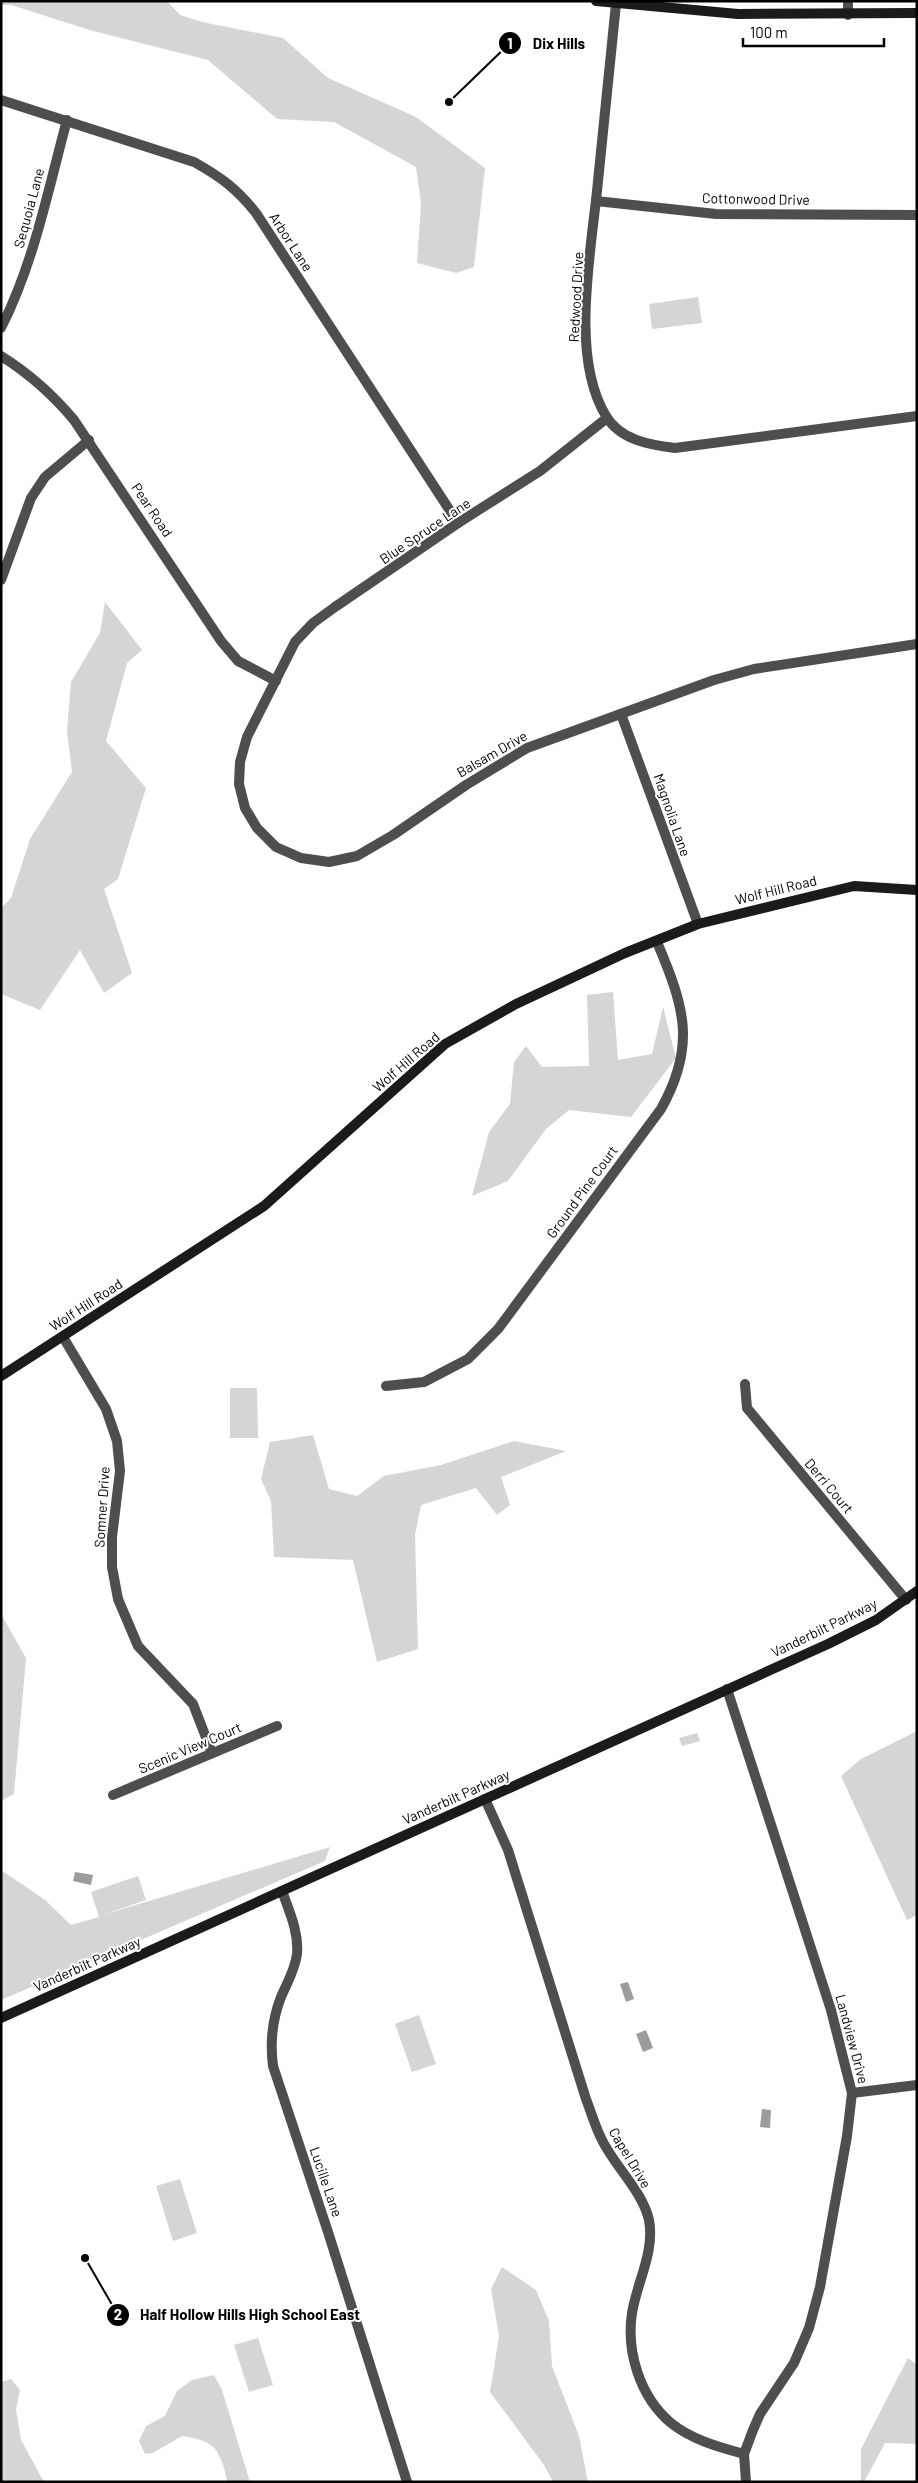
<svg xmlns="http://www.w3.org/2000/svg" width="918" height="2483" font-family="Barlow,sans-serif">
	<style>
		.green { fill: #d5d5d5 }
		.water { fill: #9c9c9c }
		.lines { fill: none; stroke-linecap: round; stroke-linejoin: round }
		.street { stroke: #4e4e4e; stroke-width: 10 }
		.secondary { stroke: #1b1b1b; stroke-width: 10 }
		.labels { text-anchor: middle; stroke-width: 4; stroke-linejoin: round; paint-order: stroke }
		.street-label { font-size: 14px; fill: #000; stroke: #fff }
		.leader { fill: none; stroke: #000; stroke-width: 2 }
		.callout-dot { fill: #000; stroke: #fff; stroke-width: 2 }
		.mark-label { font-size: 15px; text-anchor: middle; font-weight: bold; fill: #fff }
		.callout-label { font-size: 15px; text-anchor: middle; font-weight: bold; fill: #000; stroke: #fff; stroke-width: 4; stroke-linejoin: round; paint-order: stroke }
	</style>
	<rect width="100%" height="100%" fill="#fff"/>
	<!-- green -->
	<g class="green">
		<path d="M1,1H167L180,15L202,22L283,38L328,78L416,117L485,168L474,267L456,273L417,263L421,204L416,167L334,122L277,119L208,60L93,31L11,5H1Z"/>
		<path d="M698,297L702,323L652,329L649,304Z"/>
		<path d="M105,602L142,650L127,663L106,741L146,788L118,879L104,889L132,973L104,993L80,950L40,1010L1,994V908L11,898L30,839L72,772L67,731L71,682L100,633Z"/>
		<path d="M613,992L618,1060L652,1054L663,1007L676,1058L631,1117L569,1110L546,1129L508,1181L472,1196L489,1132L510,1104L514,1062L526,1046L542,1067L589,1066L587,995Z"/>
		<path d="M230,1388H257L258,1438H230Z"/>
		<path d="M313,1435L329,1489L357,1496L384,1476L441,1465L514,1441L566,1451L501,1477L510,1505L497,1515L476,1488L421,1505L415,1535L418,1649L377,1662L353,1560L274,1557L271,1501L261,1479L270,1442Z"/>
		<path d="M1,1614L26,1658L14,1794L1,1801Z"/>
		<path d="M917,1731V1915L907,1920L841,1776L861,1759Z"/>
		<path d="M697,1733L700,1741L682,1746L679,1738Z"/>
		<path d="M330,1847L325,1861L1,2000V1870L45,1900L71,1925L99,1917L91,1892L138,1876L146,1900L102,1915Z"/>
		<path d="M419,2015L436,2064L412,2072L395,2024Z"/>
		<path d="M180,2179L197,2233L173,2241L156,2186Z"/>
		<path d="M502,2267L536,2290L549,2321L552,2366L579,2436L588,2482H553L544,2465L490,2392L499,2336L491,2289Z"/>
		<path d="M258,2338L273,2385L249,2392L234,2345Z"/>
		<path d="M908,2358L917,2365V2444L885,2443L864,2482H861V2449Z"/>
		<path d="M214,2375L222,2390L250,2482H227C226,2472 220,2452 212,2446C205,2440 191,2437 182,2436L153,2453L145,2454L139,2441L146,2426L165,2416L177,2391L192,2380Z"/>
		<path d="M11,2379L20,2390L16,2409L21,2440L44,2482H1V2382Z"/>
	</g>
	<!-- water -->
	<g class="water">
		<path d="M75,1872L93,1875L91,1885L73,1881Z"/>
		<path d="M628,1982L634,1999L626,2002L620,1984Z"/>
		<path d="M646,2030L653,2048L643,2052L636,2034Z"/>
		<path d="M762,2109L771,2110L770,2128L760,2127Z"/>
	</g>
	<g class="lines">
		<!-- street -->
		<g class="street">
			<path d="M848,1V15"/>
			<path d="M616,4C610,63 604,122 598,181C592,248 569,356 606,416C620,440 650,445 675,448L917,416"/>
			<path d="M1,100L194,162C221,177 237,189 256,213L458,523"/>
			<path d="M596,201L716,214L917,215"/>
			<path d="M1,328C34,263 48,190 67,120"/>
			<path d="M1,356C30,374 53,395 74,420L221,641L238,661L276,681"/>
			<path d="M607,418L540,471L458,523L335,607L313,623L295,642L247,737L240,762L239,784L245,808L257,828L276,847L301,858L329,862L357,856L393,835L466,785L527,748L714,680L754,669L917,644"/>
			<path d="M1,580L31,498L45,477L89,440"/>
			<path d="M621,714L698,924"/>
			<path d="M63,1337L106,1409L117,1441L120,1471L112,1537V1567L118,1599L138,1646L193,1704L212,1753"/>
			<path d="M745,1384L747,1408L906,1600"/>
			<path d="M386,1386L424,1382L468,1359L498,1329L661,1109C697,1045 684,1006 657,942"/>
			<path d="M727,1689L831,2010L852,2093L847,2136L820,2287L809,2328L794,2363L760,2414L753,2430L744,2454L746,2482"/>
			<path d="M113,1795L277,1726"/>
			<path d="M485,1799L508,1850L586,2099C591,2112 595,2126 601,2138C614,2166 642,2190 649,2220C655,2252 637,2282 632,2313C626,2352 640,2397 671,2423C692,2440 719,2447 744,2454"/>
			<path d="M282,1891C289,1911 299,1932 297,1954C295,1970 287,1983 281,1997C272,2020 270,2043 273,2066L328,2232L407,2482"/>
			<path d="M852,2093L917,2085"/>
		</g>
		<!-- secondary -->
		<g class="secondary">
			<path d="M596,1L738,14L917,13"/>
			<path d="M1,1376L264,1206L445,1044L516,1004L625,953L698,924L854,886L917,890"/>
			<path d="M1,2018L828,1644L876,1620L917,1591"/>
		</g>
	</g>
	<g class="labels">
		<!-- street labels -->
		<g class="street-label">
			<text transform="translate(756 199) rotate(1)" y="5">Cottonwood Drive</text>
			<text transform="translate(29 208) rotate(-75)" y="5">Sequoia Lane</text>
			<text transform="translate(291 242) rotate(57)" y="5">Arbor Lane</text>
			<text transform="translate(576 297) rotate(-87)" y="5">Redwood Drive</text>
			<text transform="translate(152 510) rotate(56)" y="5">Pear Road</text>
			<text transform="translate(425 531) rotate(-34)" y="5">Blue Spruce Lane</text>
			<text transform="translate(492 754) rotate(-30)" y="5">Balsam Drive</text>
			<text transform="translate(672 815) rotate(71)" y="5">Magnolia Lane</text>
			<text transform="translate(776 890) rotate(-14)" y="5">Wolf Hill Road</text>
			<text transform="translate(406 1062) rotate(-41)" y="5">Wolf Hill Road</text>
			<text transform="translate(582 1192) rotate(-54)" y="5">Ground Pine Court</text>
			<text transform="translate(86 1305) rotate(-33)" y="5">Wolf Hill Road</text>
			<text transform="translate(829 1486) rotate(50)" y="5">Derri Court</text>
			<text transform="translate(102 1507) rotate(-86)" y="5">Somner Drive</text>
			<text transform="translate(824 1628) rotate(-26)" y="5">Vanderbilt Parkway</text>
			<text transform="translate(190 1748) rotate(-23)" y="5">Scenic View Court</text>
			<text transform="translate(456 1797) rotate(-24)" y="5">Vanderbilt Parkway</text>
			<text transform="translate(87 1964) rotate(-24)" y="5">Vanderbilt Parkway</text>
			<text transform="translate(852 2039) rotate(75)" y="5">Landview Drive</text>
			<text transform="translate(630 2158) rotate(59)" y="5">Capel Drive</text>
			<text transform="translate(326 2182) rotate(71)" y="5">Lucille Lane</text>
		</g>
	</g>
	<!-- callouts -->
	<path class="leader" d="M449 102L510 43M85 2258L118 2315"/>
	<g class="callout-dot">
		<circle cx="449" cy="102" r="5"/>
		<circle cx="85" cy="2258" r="5"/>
		<circle cx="510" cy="43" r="12"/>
		<circle cx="118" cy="2315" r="12"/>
	</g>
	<g class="mark-label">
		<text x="510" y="49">1</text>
		<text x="118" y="2320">2</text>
	</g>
	<g class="callout-label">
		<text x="559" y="49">Dix Hills</text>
		<text x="250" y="2320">Half Hollow Hills High School East</text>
	</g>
	<!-- border -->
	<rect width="918" height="2483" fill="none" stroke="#000000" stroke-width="5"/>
	<!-- scale -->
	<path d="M743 38v8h141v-8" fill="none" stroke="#000000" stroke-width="2.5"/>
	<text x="750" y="38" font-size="15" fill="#000000" stroke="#ffffff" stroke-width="4" paint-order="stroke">100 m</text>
</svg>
